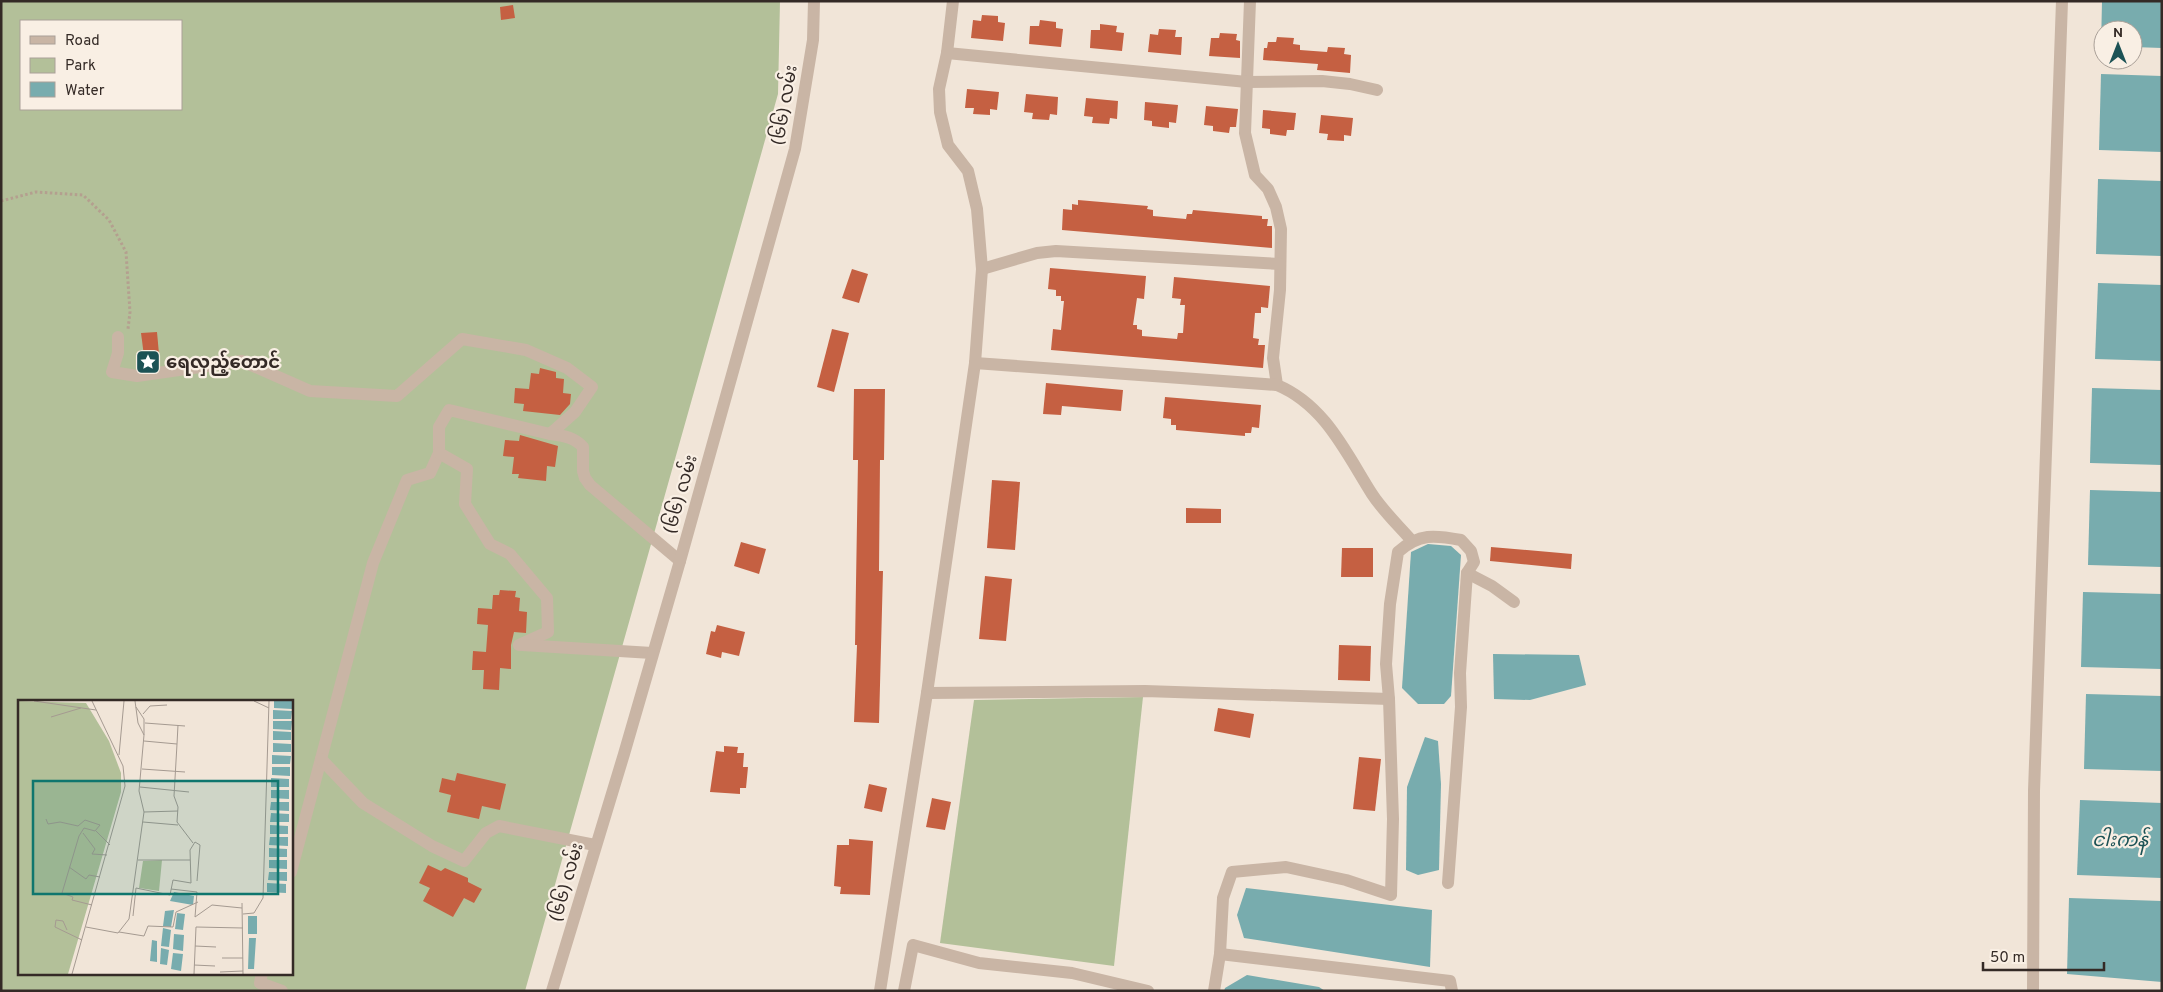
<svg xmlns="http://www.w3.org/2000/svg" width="2163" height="992" font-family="Overpass,'Noto Sans Myanmar',sans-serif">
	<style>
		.green { fill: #b3c099; fill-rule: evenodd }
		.water { fill: #78acae }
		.building { fill: #c56042 }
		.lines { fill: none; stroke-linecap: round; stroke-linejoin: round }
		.path { stroke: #b49f8f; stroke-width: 3; stroke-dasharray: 2.5 2.5; stroke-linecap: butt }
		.minor { stroke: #c9b5a5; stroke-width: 12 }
		.labels { text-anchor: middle; stroke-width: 4.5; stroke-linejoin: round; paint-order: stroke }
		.street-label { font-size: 18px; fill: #342a26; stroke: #f9efe4 }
		.poi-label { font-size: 18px; font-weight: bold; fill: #342a26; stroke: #f9efe4; text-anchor: start }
		.water-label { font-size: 19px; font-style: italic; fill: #1c5255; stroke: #f9efe4 }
		.inset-road { fill: none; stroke: #a59a91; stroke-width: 1 }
		.view { fill: #0f766e; fill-opacity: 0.15; stroke: #0f766e; stroke-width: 2.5 }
		.inset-edge { fill: none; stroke: #342a26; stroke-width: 2.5 }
	</style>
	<rect width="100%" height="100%" fill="#f1e5d8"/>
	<!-- green -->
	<g class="green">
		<path d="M1,1H780L778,94L525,991H1ZM21,21H181V109H21ZM19,701H291V973H19Z"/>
		<path d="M1143,697L1114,966L940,943L974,700Z"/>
	</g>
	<!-- water -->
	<g class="water">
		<path d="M2102,1H2162V48L2133,47V30H2103V47H2101Z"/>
		<path d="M2101,74L2162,76V152L2099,150Z"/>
		<path d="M2098,179L2162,181V256L2096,254Z"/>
		<path d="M2098,283L2162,285V361L2095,359Z"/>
		<path d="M2092,388L2162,390V465L2090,463Z"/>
		<path d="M2090,490L2162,492V567L2088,565Z"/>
		<path d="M1428,544L1451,546L1461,555L1451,696L1444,704H1418L1402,688L1411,552Z"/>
		<path d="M2083,592L2162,594V669L2081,667Z"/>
		<path d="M1493,654L1579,655L1586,685L1530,700L1494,699Z"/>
		<path d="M2086,694L2162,696V771L2084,769Z"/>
		<path d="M1425,737L1438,741L1441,784L1439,870L1418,875L1406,870L1407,787Z"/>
		<path d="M2080,800L2162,803V878L2077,875Z"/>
		<path d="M1246,888L1432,910L1430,967L1244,938L1237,915Z"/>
		<path d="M2069,898L2162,901V982L2067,974Z"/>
		<path d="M1247,975L1319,987L1325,991H1224L1225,988Z"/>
	</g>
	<!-- building -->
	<g class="building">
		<path d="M513,5L515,18L501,20L500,7Z"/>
		<path d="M982,15L998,16V22L1005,23L1003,41L971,38L973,20L981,21Z"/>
		<path d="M1040,20L1056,22V28L1063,29L1061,47L1029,44L1030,26H1039Z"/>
		<path d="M1100,24L1117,26L1116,32L1124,33L1122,51L1090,48L1091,30H1100Z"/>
		<path d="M1159,29L1176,30L1175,37H1182L1181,55L1148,52L1150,34L1158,35Z"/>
		<path d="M1220,33L1237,34L1236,40L1240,41V58L1209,56L1211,38H1219Z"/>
		<path d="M1277,37L1294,38L1293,44L1300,45V50L1327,52L1328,47L1345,48L1344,54L1351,55L1350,73L1317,70L1318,64L1263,60L1264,48H1267L1268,42H1276Z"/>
		<path d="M967,89L999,92L997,110L990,109V115L973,114L974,108H965Z"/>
		<path d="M1026,94L1058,97L1057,115L1050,114L1049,120L1032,119L1033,113L1024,112Z"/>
		<path d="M1086,98L1118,101L1117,119L1110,118L1109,124L1092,123L1093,117L1084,116Z"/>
		<path d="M1145,102L1178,105L1176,123L1169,122V128L1152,126V121L1144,120Z"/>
		<path d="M1206,106L1238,109L1236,127H1230L1229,133L1213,131V126L1204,125Z"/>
		<path d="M1263,110L1296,113L1294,130H1287L1286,136L1270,134V129L1262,128Z"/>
		<path d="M1321,115L1353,118L1351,136L1344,135V141L1327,140L1328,134L1319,133Z"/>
		<path d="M1078,200L1148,206L1147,209L1153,210V216L1186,219L1187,214H1192L1193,210L1262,216V219H1268L1267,226H1272V248L1062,230L1063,209L1072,210V204L1078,205Z"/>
		<path d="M1050,268L1146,276L1144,299L1137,298L1133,325H1137V329L1142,330V336L1177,339L1178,333H1183L1185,305H1180L1181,299L1172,298L1174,277L1270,286L1268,308L1261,307V313H1255L1253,338L1259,339L1258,345H1265L1263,368L1051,350L1053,329L1061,330L1064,301H1061V296H1056V290L1048,289Z"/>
		<path d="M852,269L868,274L859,303L842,298Z"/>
		<path d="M832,329L849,333L834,392L817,387Z"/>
		<path d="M157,332L159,354L144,356L141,333Z"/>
		<path d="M540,368L556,372V378L564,379L563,393L571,394L570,404L560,415L523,411L524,404L514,403L515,388L529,389L531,373L539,374Z"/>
		<path d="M1046,383L1123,390L1121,411L1062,406L1061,415L1043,414Z"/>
		<path d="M854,389H885L884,460H880L879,571H883L879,723L854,722L857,645H855L858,460H853Z"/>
		<path d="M1165,397L1261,405L1259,428L1252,427L1251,433H1245V436L1176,430V425H1171V419L1163,418Z"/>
		<path d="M520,435L558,446L555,467L547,466L546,481L518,478L519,474H512L514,457L503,456L505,440L519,441Z"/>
		<path d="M992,480L1020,482L1015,550L987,548Z"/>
		<path d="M1186,508L1221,509V523H1186Z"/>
		<path d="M741,542L766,549L759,574L734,566Z"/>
		<path d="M1491,547L1572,554L1571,569L1490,561Z"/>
		<path d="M1342,548H1373V577H1341Z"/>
		<path d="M985,576L1012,579L1006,641L979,639Z"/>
		<path d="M500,590L516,591L515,597L520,598L519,611L527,612L526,633L514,632L511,645V669L500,668L499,690L483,689L484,670H472L473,651L486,652L488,625L477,624L478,608L492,609L493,595H499Z"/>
		<path d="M717,625L745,632L739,656L722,652L721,658L706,654L711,631L715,632Z"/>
		<path d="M1339,645L1371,646L1370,681L1338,680Z"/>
		<path d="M1218,708L1254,714L1250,738L1214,731Z"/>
		<path d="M724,746L738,747L737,753H744L743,767H748L746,788H740V794L710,792L716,751L724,752Z"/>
		<path d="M1359,757L1381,759L1375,811L1353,809Z"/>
		<path d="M457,773L506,784L500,810L482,806L479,819L447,812L451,795L439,792L442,778L455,781Z"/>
		<path d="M869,784L887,788L882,812L864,808Z"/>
		<path d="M932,798L951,802L945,830L926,827Z"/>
		<path d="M849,839L873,841L870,895L840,894L841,887L834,886L837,845H849Z"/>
		<path d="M428,865L441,871L445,868L468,878V882L482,889L474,903L464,898L453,917L423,901L430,888L419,883Z"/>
	</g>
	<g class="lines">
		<!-- path -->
		<path class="path" d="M1,201L36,192L83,195L109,220L126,252L130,312L128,329"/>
		<!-- minor -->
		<g class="minor">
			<path d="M1250,1L1245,133L1255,175L1268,189L1276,207L1281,229L1280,290L1273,358L1277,385C1325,405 1346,453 1372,494C1383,511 1399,526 1412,541"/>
			<path d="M947,53L1247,82L1322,81L1350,84L1377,90"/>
			<path d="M982,269L1037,253L1056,251L1280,264"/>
			<path d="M118,337V353L112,372L137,376L242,361L310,391L397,396L462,339L526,350L567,368L592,387L575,412L550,434L449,410L439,427V453L430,473L407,480L373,563L291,872"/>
			<path d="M975,363L1277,385"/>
			<path d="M550,434C564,436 574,437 583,447V471L585,478L590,485L680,561"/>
			<path d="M439,453L467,469L465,504L490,544L510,554L547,598L548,632L519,645"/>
			<path d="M1467,573L1492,586L1514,602"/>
			<path d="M522,645L652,653"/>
			<path d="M927,693L1145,691L1389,699"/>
			<path d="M321,759L363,803L432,846L464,861L486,833L499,826L595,845"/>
			<path d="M1220,954L1450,981L1452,991"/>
			<path d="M262,973L260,983L282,991"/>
			<path d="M552,991L624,754L680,561L795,149L813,40L814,1"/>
			<path d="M880,991L927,693L975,363L982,269L977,209L968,171L948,145L940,112L939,89L947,53L953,1"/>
			<path d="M904,991L913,945L979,963L1072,973L1148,991"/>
			<path d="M1214,991L1220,954L1223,898L1232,872L1286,867L1346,880L1391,895L1393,819L1389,699L1386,664L1390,604L1398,552C1419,533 1435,535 1461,540L1471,551L1474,562L1467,573L1460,673L1461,707L1448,883"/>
			<path d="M2033,991L2034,791L2062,1"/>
		</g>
	</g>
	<!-- icons -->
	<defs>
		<symbol id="sight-square" viewBox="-11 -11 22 22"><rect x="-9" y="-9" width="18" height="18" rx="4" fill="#1c5255" stroke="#f9efe4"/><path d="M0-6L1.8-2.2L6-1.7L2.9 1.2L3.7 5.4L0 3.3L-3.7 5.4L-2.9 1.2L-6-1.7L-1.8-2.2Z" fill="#fff"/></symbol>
	</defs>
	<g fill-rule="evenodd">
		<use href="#sight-square" x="134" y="348" width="28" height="28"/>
	</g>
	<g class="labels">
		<!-- street labels -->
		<g class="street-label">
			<text transform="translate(784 105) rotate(-80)" y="6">(၆၆) လမ်း</text>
			<text transform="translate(680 494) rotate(-74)" y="6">(၆၆) လမ်း</text>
			<text transform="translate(566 882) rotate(-74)" y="6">(၆၆) လမ်း</text>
		</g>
		<!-- poi labels -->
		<g class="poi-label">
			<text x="166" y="368">ရေလှည့်တောင်</text>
		</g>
		<!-- water labels -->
		<g class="water-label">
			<text x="2120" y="846">ငါးကန်</text>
		</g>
	</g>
	<!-- overview -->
	<g transform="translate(18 700)">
		<rect width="275" height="275" fill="#f1e5d8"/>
		<path d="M0,1L68,3L91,41L103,73V92L50,274H0ZM144,160L141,191L121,188L125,161Z" fill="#b3c099"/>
		<path d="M256,1H274V9L256,8ZM255,10L274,11L273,19H255ZM255,21H274L273,30L255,29ZM255,31L273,32V40H255ZM255,43L273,44V52H255ZM254,55L273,56L272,64H254ZM254,67H272V76L254,75ZM253,78L271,79V87H253ZM253,90H271V99L253,98ZM253,102H271V111L252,110ZM253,113L271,114V122H252ZM252,125L270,126V134H252ZM252,137H270V146L251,145ZM251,148L269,149V157H251ZM251,160H269V169L251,168ZM251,172H269V181L250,180ZM249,183L268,184V193L249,192ZM156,192L176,196L175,205L152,201ZM156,210L153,227L145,226L147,211ZM159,213L167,214L165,230L157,229ZM230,216H239V234H230ZM145,228L153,230L151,247L143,246ZM156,234L166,235L165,251L155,249ZM231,238H238L236,269H230ZM134,240L139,241V262L132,261ZM143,248L151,250L149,265L142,264ZM155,253L165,254L163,271L153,269Z" fill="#78acae"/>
		<path class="inset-road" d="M16,1L78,10M236,1L251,8M118,7L126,19V35M125,14L132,6L149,5M33,17L63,8M127,23L167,26M126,41L159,44L156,96L160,107L159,122L175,143M159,44L160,25M101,55L106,1M124,69L167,72M122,87L171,92M126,112L160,111M28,119L30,124L42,122L60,126L67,120L82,125L77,131L66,128L61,136L44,193L55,197L54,200L74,205M125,122L160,125M78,131L92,145M65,133L77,149L74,154L89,155M120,160H172M51,167L68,179L71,175L82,177M153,189L179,192L177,217L194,205L224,208M224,203L225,274M225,214L236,213L245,198L251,1M115,216L118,188L152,195L155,180L173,183L172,150L177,142L182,145L179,181M68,227L100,233L111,219L126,112L121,91L126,35L120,23L117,1M49,230L45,221L38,220L37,227L64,240M101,232L126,236L130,226L155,227L158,212L180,202M177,246L198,247M204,258H225M176,265L197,266M202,272L225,271M54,274L107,86L105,66L74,1M176,274L178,227L225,228"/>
		<path class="view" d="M15,81H260V194H15Z"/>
		<rect width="275" height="275" class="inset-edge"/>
	</g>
	<!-- border -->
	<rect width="2163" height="992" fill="none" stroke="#342a26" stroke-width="5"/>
	<!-- legend -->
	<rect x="20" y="20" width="162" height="90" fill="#f9efe4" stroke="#aaa098"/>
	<rect x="30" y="36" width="25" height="8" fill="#c9b5a5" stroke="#aaa098"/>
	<text x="65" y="45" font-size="15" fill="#342a26">Road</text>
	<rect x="30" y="58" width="25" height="15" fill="#b3c099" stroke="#aaa098"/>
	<text x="65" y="70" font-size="15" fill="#342a26">Park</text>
	<rect x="30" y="82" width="25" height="15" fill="#78acae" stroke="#aaa098"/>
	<text x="65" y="95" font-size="15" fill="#342a26">Water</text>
	<!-- north arrow -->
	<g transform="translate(2118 45)"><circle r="24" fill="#f9efe4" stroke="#aaa098"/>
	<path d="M0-4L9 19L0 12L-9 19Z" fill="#1c5255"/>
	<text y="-8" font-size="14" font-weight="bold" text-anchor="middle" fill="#342a26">N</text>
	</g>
	<!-- scale -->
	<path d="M1983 962v8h121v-8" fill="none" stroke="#342a26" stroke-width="2.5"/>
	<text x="1990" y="962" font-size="15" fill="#342a26" stroke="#f9efe4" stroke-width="4" paint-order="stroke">50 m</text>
</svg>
